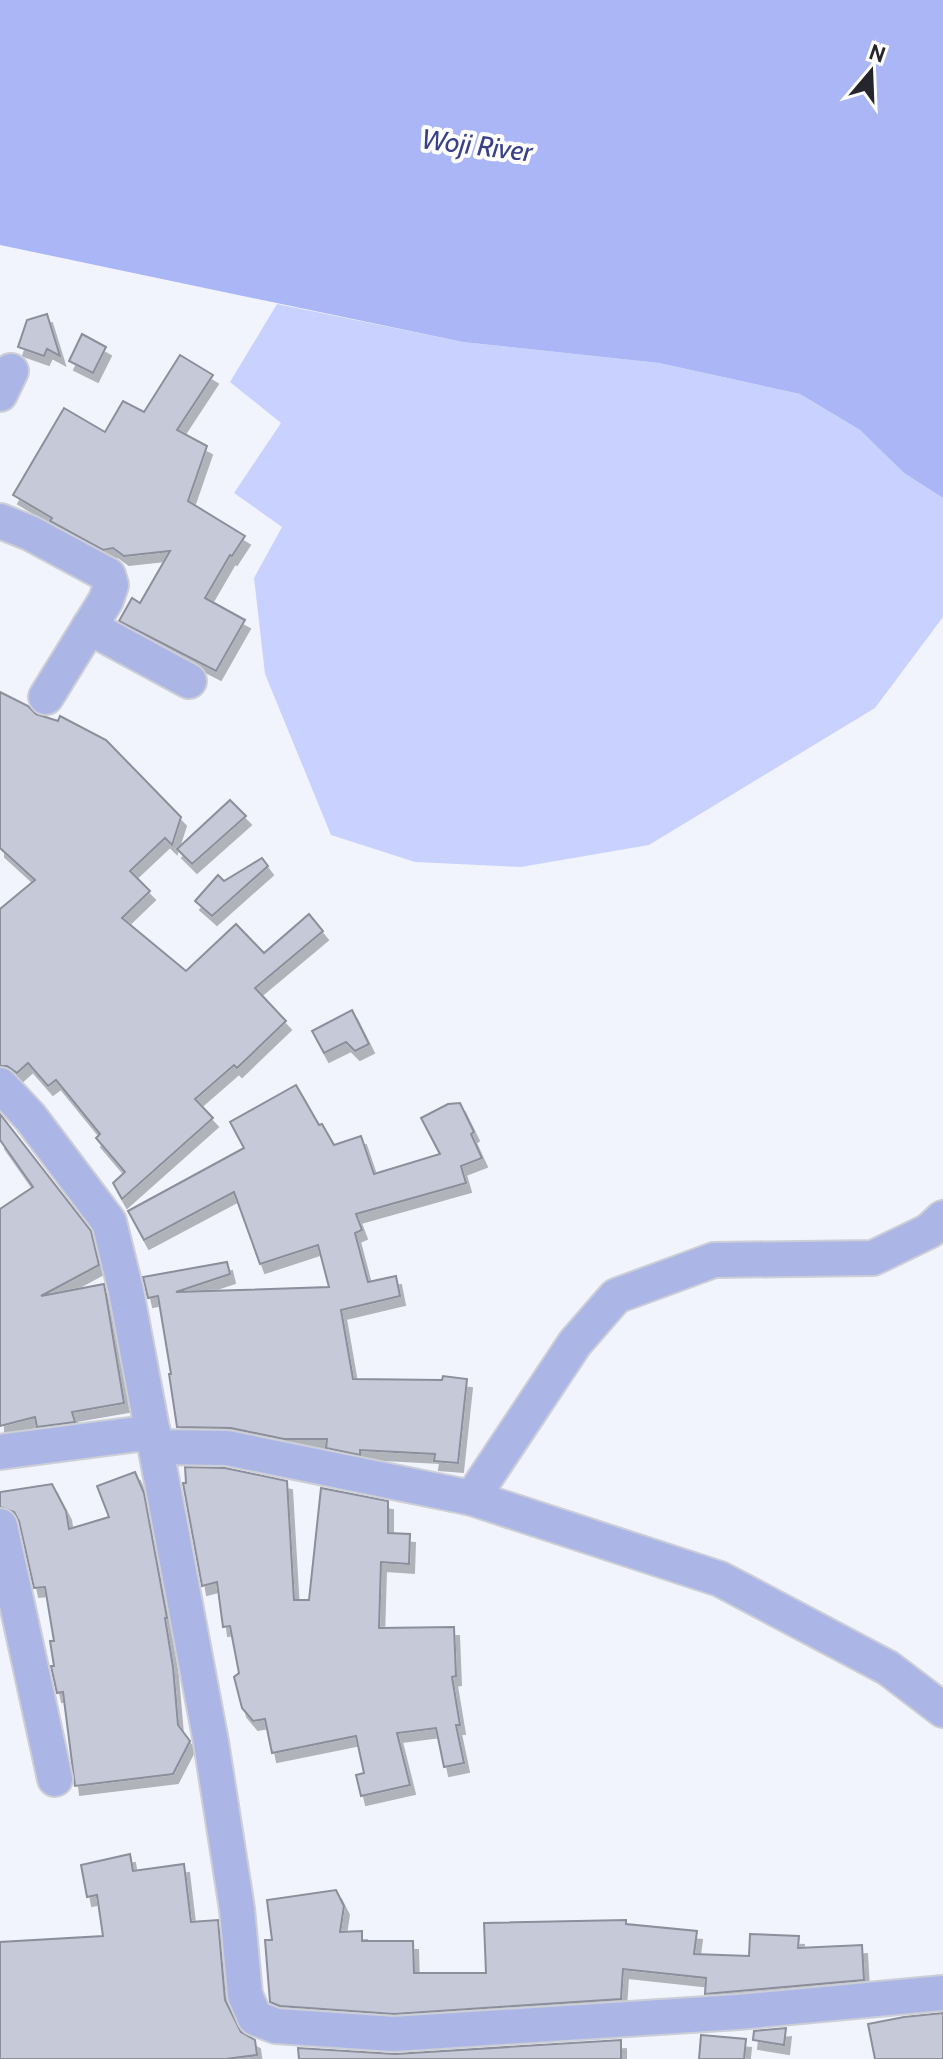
<svg xmlns="http://www.w3.org/2000/svg" width="943" height="2059" font-family="Cabin,sans-serif">
	<style>
		.green { fill: #c9d2fe }
		.water { fill: #aab6f6 }
		.building { fill: #c6c9d7; stroke: #8c8e9b; stroke-width: 2; filter: url(#shadow) }
		.lines { fill: none; stroke-linecap: round; stroke-linejoin: round }
		.minor-casing { stroke: #cdcfd7; stroke-width: 38 }
		.minor { stroke: #acb6e6; stroke-width: 34 }
		.labels { text-anchor: middle; stroke-width: 8; stroke-linejoin: round; paint-order: stroke }
		.water-label { font-size: 28px; font-style: italic; fill: #39408a; stroke: #fff }
	</style>
	<defs>
		<filter id="shadow"><feDropShadow dx="5" dy="9" stdDeviation="0" flood-color="#0004"/></filter>
	</defs>
	<rect width="100%" height="100%" fill="#f2f4fd"/>
	<!-- green -->
	<path class="green" d="M277,304L463,342L659,363L800,394L860,430L904,473L943,498V617L875,708L649,845L521,867L415,862L331,835L265,674L254,578L282,527L234,493L281,423L230,382Z"/>
	<!-- water -->
	<path class="water" d="M0,0H943V498L904,473L860,430L800,394L659,363L463,342L0,245Z"/>
	<!-- building -->
	<g class="building">
		<path d="M47,314L60,356L47,349L44,356L18,347L27,320Z"/>
		<path d="M82,334L106,347L93,373L69,361Z"/>
		<path d="M180,355L213,375L177,430L207,446L188,501L245,536L232,556L230,555L205,598L245,620L216,671L119,621L132,598L140,603L170,551L124,556L113,548L103,550L50,521L52,518L13,495L64,408L105,432L123,401L144,412Z"/>
		<path d="M0,692L28,706L36,714L58,721L60,716L106,740L181,817L172,845L165,838L130,871L150,891L122,918L186,971L236,924L264,953L309,914L323,931L255,988L286,1021L237,1068L234,1065L195,1099L213,1118L122,1199L113,1183L125,1172L96,1138L100,1134L56,1080L48,1086L28,1063L17,1073L7,1066H0V909L35,880L0,848Z"/>
		<path d="M230,800L246,816L192,864L177,849Z"/>
		<path d="M262,858L268,866L212,916L195,901L218,875L224,881Z"/>
		<path d="M352,1010L369,1044L355,1051L346,1042L324,1053L312,1031Z"/>
		<path d="M296,1085L319,1125L322,1124L334,1145L361,1136L374,1174L440,1154L421,1118L448,1104L460,1103L474,1132L471,1134L482,1158L461,1166L466,1183L356,1214L362,1230L355,1233L368,1282L396,1276L400,1296L341,1310L353,1379L442,1380L443,1376L467,1379L458,1463L434,1461L435,1454L360,1450V1455L326,1448L327,1439H284L231,1428L177,1427L169,1374H171L158,1296L148,1298L143,1277L227,1262L230,1274L176,1292L329,1287L318,1245L260,1264L234,1192L144,1240L128,1211L244,1148L230,1122Z"/>
		<path d="M0,1114L91,1231L99,1265L41,1296L104,1284L106,1295L124,1403L72,1412L75,1422L37,1427L35,1417L0,1426V1209L33,1187L0,1140Z"/>
		<path d="M185,1467L225,1468L287,1481L294,1600H309L321,1488L388,1501V1533L410,1534L409,1564L381,1562L379,1628L454,1627L456,1676L452,1677L460,1725H456L464,1763L444,1767L436,1728L397,1733L410,1785L361,1796L356,1775L364,1773L356,1736L272,1753L265,1719L253,1721L242,1708L234,1677L239,1673L230,1626L223,1627L217,1582L202,1586L183,1483H186Z"/>
		<path d="M135,1472L144,1493L167,1618H165L173,1667L178,1725L190,1741L173,1774L75,1786L63,1692L57,1693L51,1666H54L50,1641H54L45,1587L34,1588L19,1521L14,1512L0,1507V1492L52,1484L66,1511L69,1529L109,1517L97,1486Z"/>
		<path d="M130,1854L133,1871L184,1864L191,1922L218,1920L225,2000L241,2032L255,2040L257,2055L226,2059H0V1942L103,1936L97,1895L87,1897L81,1865Z"/>
		<path d="M336,1890L344,1906L340,1932L362,1931V1941H413L414,1973H486L484,1923L626,1920V1924L697,1931L694,1954L749,1956L750,1934L799,1936L798,1948L862,1945L864,1980L705,1994L706,1978L623,1969L621,1999L394,2014L280,2006L270,2002L265,1940H272L267,1900Z"/>
		<path d="M943,2013V2059H875L868,2024L904,2017Z"/>
		<path d="M786,2028L784,2045L753,2040L754,2031Z"/>
		<path d="M701,2035L746,2039L744,2059H699Z"/>
		<path d="M621,2040V2059H299L298,2048L395,2054Z"/>
	</g>
	<g class="lines">
		<defs>
			<g id="minor">
				<path d="M0,394L11,371"/>
				<path d="M0,521L30,533L108,575L111,585L106,600L46,697"/>
				<path d="M89,627L189,681"/>
				<path d="M0,1085L30,1117L109,1222L126,1291L211,1742L237,1909L245,1995L255,2018L276,2026L394,2034L738,2012L943,1993"/>
				<path d="M156,1447L227,1448L472,1498L720,1579L888,1668L943,1710"/>
				<path d="M0,1452L153,1432"/>
				<path d="M472,1498L575,1343L616,1296L714,1260L873,1258L929,1231L943,1218"/>
				<path d="M0,1526L55,1779"/>
			</g>
		</defs>
		<!-- minor casing -->
		<use href="#minor" class="minor-casing"/>
		<!-- minor -->
		<use href="#minor" class="minor"/>
	</g>
	<g class="labels">
		<!-- water labels -->
		<g class="water-label">
			<text transform="translate(477 145) rotate(7)" y="10">Woji River</text>
		</g>
	</g>
	<!-- north arrow -->
	<g transform="translate(871 72) rotate(19)" stroke="#ffffff" stroke-width="6" paint-order="stroke">
	<path d="M0-6L14 30L0 20L-14 30Z" fill="#25262b"/>
	<text y="-12" font-size="22" font-weight="bold" text-anchor="middle" fill="#25262b">N</text>
	</g>
</svg>
